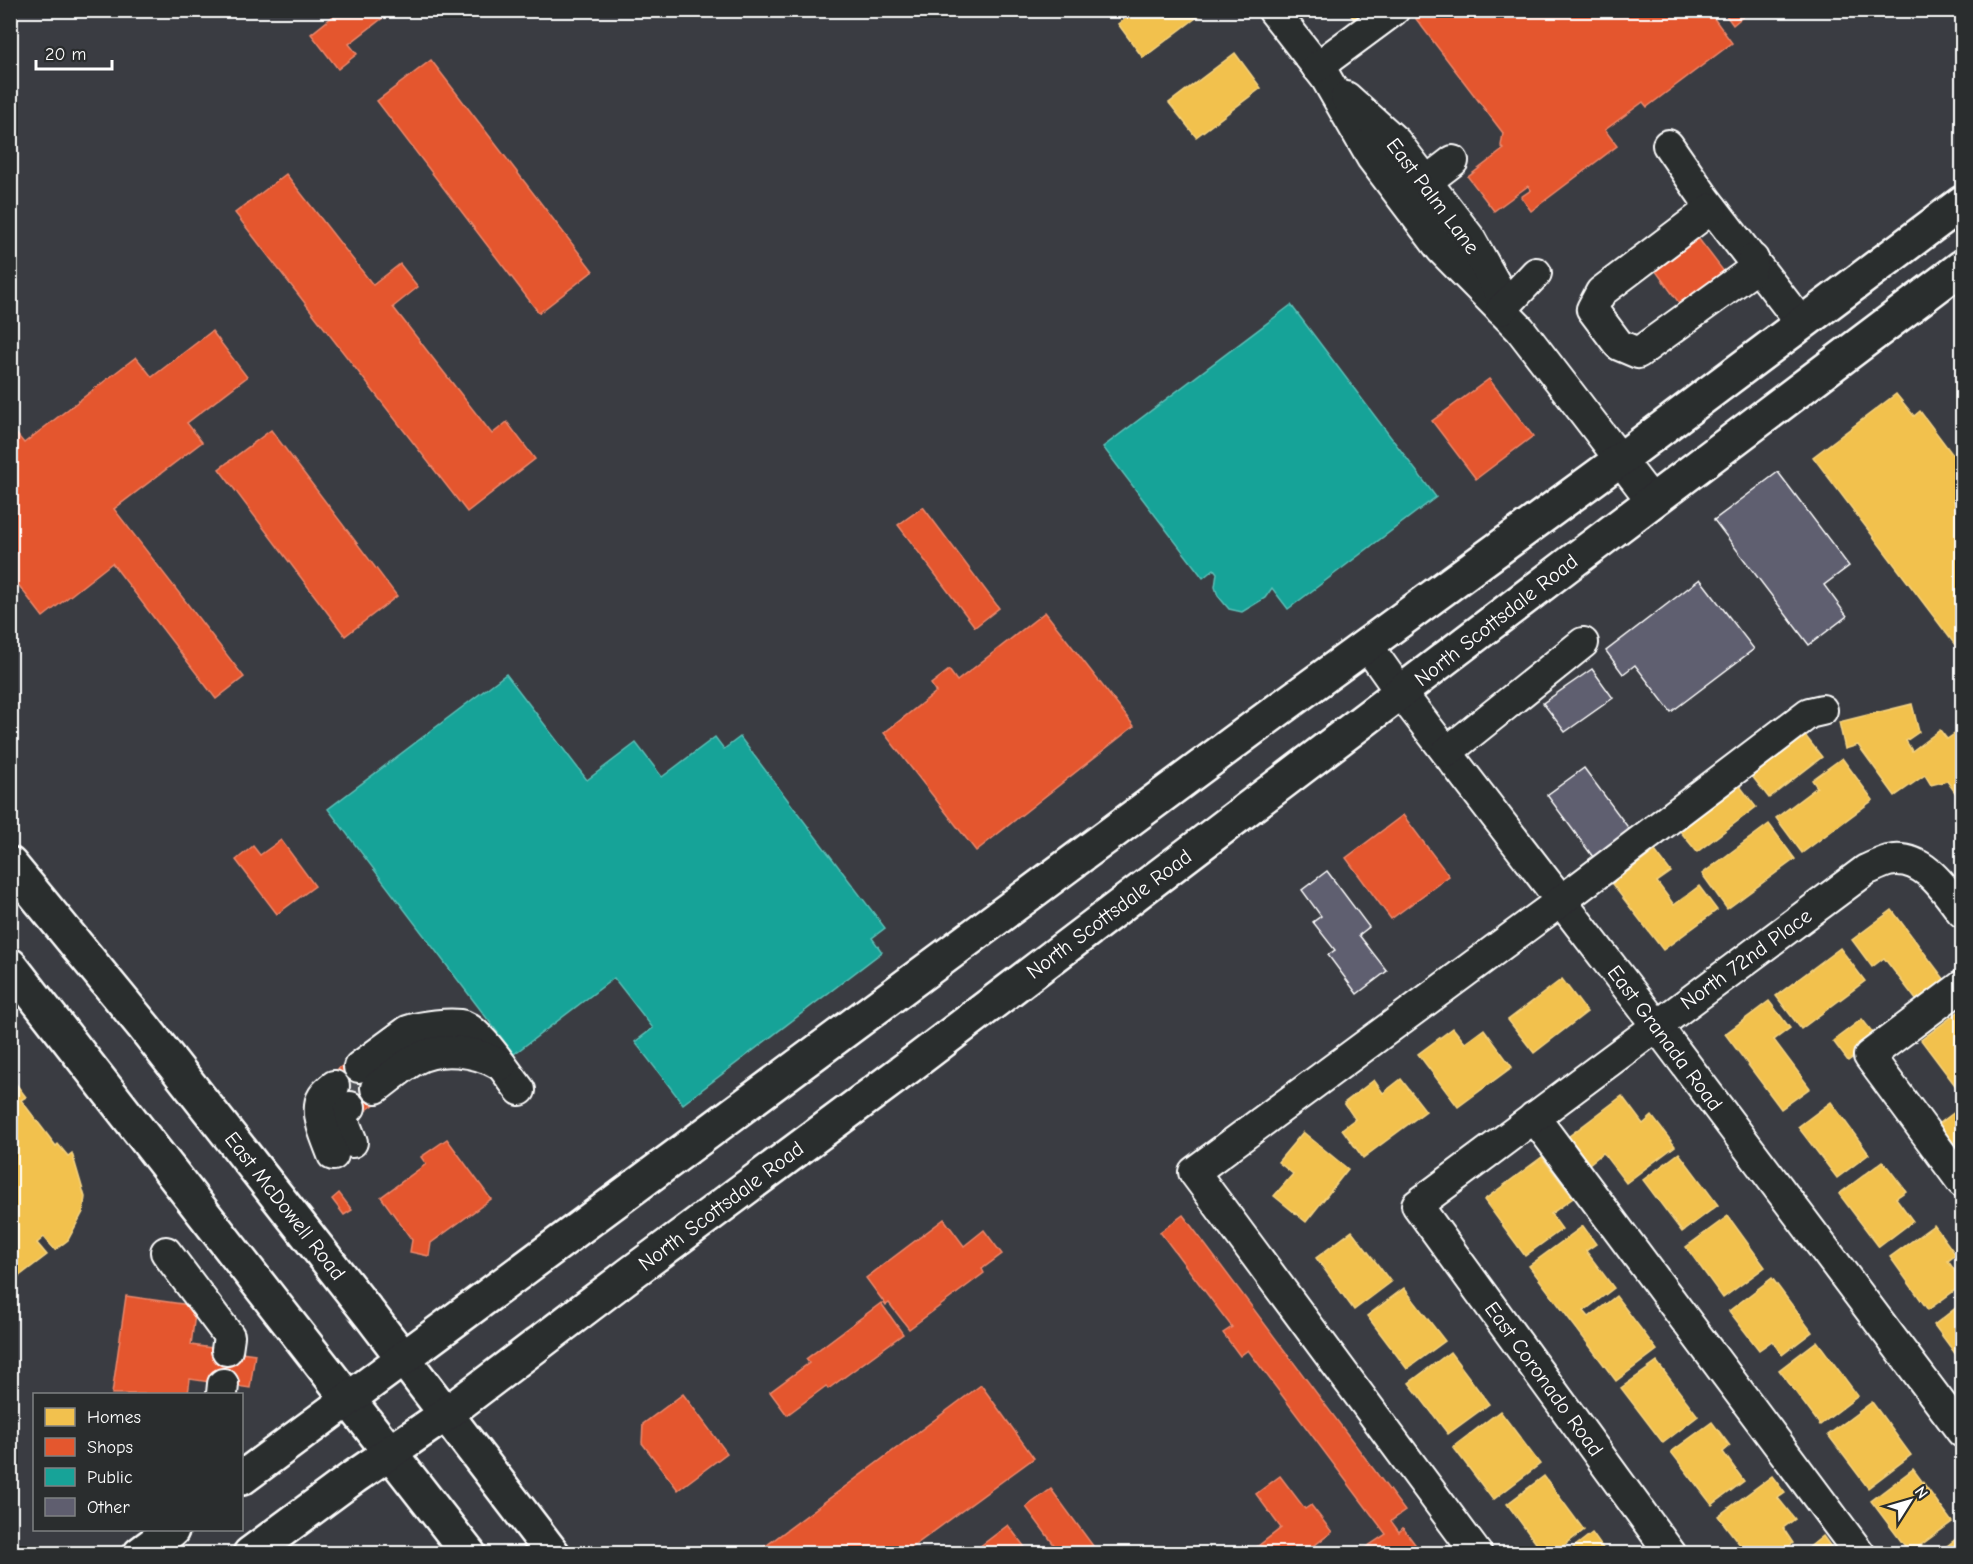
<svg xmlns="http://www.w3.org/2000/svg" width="1973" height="1564" font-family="'Comic Neue',sans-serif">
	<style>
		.homes { fill: #f2c14e; stroke: #f6d483; stroke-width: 1.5 }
		.shops { fill: #e4572e; stroke: #ec896d; stroke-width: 1.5 }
		.public { fill: #17a398; stroke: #5dbfb7; stroke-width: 1.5 }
		.building { fill: #5f5e6f; stroke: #fff; stroke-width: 1.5 }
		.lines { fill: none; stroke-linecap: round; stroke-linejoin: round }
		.minor-tunnel { stroke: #4e5055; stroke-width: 30; stroke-dasharray: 30 15; stroke-linecap: butt }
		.minor-casing { stroke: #fff; stroke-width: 34 }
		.major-casing { stroke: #fff; stroke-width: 38 }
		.minor { stroke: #2a2d2e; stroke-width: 30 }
		.major { stroke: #2a2d2e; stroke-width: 33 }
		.labels { text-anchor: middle; stroke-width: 6; stroke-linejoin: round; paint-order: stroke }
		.street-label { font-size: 21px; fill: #fff; stroke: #2a2d2e }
	</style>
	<rect width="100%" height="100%" fill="#3a3c42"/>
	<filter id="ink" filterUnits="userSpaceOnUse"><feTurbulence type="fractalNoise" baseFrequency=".0167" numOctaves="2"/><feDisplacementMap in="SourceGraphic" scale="12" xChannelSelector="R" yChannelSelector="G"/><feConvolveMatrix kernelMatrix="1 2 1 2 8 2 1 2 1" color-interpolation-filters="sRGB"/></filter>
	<g filter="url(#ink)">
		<!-- homes -->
		<g class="homes">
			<path d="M1136,10H1202L1204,12L1143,58L1118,24Z"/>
			<path d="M1347,10H1370L1356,22Z"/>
			<path d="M1235,53L1261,88L1196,137L1169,103Z"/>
			<path d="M1896,394L1914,416L1920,411L1962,467V495L1954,501L1962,513V654L1813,457Z"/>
			<path d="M1912,704L1919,732L1906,741L1912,751L1940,730L1947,739L1959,731L1962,736V802L1947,781L1931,785L1925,775L1895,796L1858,745L1845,749L1839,722Z"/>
			<path d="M1804,734L1822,757L1769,798L1752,776Z"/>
			<path d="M1842,758L1873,800L1802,853L1776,818L1817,787L1812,780Z"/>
			<path d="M1739,785L1756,807L1697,852L1679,830Z"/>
			<path d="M1769,824L1795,859L1727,909L1702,874Z"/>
			<path d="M1655,851L1671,872L1657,882L1674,905L1699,886L1717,910L1663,950L1612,884Z"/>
			<path d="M1892,910L1948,984L1920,1005L1884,958L1872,967L1852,940Z"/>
			<path d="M1840,948L1865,981L1801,1029L1776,996Z"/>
			<path d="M1562,979L1587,1012L1534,1053L1508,1020Z"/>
			<path d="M1769,1001L1790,1028L1774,1040L1810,1088L1781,1109L1725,1034Z"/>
			<path d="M1962,1009V1092L1961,1093L1921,1040Z"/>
			<path d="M1862,1019L1878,1039L1848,1061L1833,1041Z"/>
			<path d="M1453,1028L1465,1043L1484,1029L1512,1067L1458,1107L1418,1054Z"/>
			<path d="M10,1076L26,1097L21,1100L56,1146L58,1144L68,1156L72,1153L85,1197L83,1212L68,1240L55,1250L44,1237L37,1243L47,1255L10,1283Z"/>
			<path d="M1401,1079L1426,1111L1363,1158L1342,1129L1355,1119L1344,1103L1374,1080L1383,1093Z"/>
			<path d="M1622,1096L1643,1124L1652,1116L1675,1146L1626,1183L1603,1153L1584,1168L1564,1140Z"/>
			<path d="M1831,1102L1869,1154L1837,1178L1798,1127Z"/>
			<path d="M1960,1108L1962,1111V1142L1956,1147L1939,1124Z"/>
			<path d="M1303,1132L1348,1169L1306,1222L1274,1196L1293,1174L1278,1162Z"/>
			<path d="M1679,1153L1718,1205L1682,1232L1643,1180Z"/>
			<path d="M1542,1157L1573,1198L1551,1214L1562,1229L1525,1256L1484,1200Z"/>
			<path d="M1883,1161L1906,1191L1896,1198L1913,1221L1879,1247L1839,1194Z"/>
			<path d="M1728,1216L1765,1267L1723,1298L1686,1247Z"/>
			<path d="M1934,1225L1956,1255L1948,1261L1962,1281V1285L1928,1310L1890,1257Z"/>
			<path d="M1583,1226L1596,1244L1586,1251L1614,1288L1584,1311L1589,1317L1616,1296L1657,1350L1616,1381L1529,1266Z"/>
			<path d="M1352,1231L1391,1282L1354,1310L1316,1258Z"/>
			<path d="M1772,1278L1812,1332L1782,1355L1772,1341L1759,1350L1729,1311Z"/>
			<path d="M1404,1288L1445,1341L1407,1369L1367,1316Z"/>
			<path d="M1962,1303V1363L1934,1325Z"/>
			<path d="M1817,1341L1858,1396L1820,1425L1779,1370Z"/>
			<path d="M1450,1352L1489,1404L1448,1434L1409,1383Z"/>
			<path d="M1657,1362L1698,1416L1663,1443L1621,1388Z"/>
			<path d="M1872,1402L1911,1455L1868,1488L1828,1435Z"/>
			<path d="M1500,1411L1540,1464L1493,1500L1453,1447Z"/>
			<path d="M1712,1422L1730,1446L1723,1452L1744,1481L1712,1505L1671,1452Z"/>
			<path d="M1913,1469L1952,1522L1910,1553L1871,1501Z"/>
			<path d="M1544,1476L1584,1530L1553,1554H1544L1507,1504Z"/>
			<path d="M1772,1476L1785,1493L1778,1498L1795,1519L1783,1528L1793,1543L1779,1554H1747L1718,1516Z"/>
			<path d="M1592,1533L1607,1554H1565Z"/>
			<path d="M1962,1534V1554H1937Z"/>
			<path d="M1823,1536L1836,1554H1801Z"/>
		</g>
		<!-- shops -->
		<g class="shops">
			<path d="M341,10H393L349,44L357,54L338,69L311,34Z"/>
			<path d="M1428,10H1708L1732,43L1647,107L1643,102L1605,130L1617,146L1531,211L1521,197L1531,190L1528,186L1494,211L1468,177L1504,149L1501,146L1503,133L1416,19Z"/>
			<path d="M1722,10H1751L1733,25Z"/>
			<path d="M431,60L593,271L539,313L377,101Z"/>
			<path d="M286,174L373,285L400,264L418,287L393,307L492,434L507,422L535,459L467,512L235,213Z"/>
			<path d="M1698,238L1725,273L1682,307L1655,270Z"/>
			<path d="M212,331L247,377L187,423L202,442L114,509L244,677L216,699L112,563L43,617L10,574V426L24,443L136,357L152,377Z"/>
			<path d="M1489,379L1533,436L1476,479L1432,421Z"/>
			<path d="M271,430L397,596L345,636L219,469Z"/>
			<path d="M923,507L999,608L975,627L898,525Z"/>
			<path d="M1045,612L1134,726L976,851L884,733L936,692L931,684L949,670L957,681Z"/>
			<path d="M1403,815L1449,876L1391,919L1346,858Z"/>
			<path d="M281,840L315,886L277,914L236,860L253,846L260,855Z"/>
			<path d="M353,1058L383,1098L357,1117L327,1077Z"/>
			<path d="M447,1139L491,1199L431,1243L429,1256L410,1252L412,1240L381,1197L426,1164L421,1157Z"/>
			<path d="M339,1193L352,1210L344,1215L332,1199Z"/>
			<path d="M1183,1215L1405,1511L1391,1521L1399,1532L1403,1528L1420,1551L1417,1554H1356L1386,1534L1248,1350L1240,1356L1223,1333L1232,1327L1160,1232Z"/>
			<path d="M944,1219L964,1246L984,1230L1002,1254L982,1269L984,1273L909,1329L889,1303L886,1305L866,1278Z"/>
			<path d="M126,1296L196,1306L191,1345L255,1354L250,1388L190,1379L188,1394H112Z"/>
			<path d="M881,1303L903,1334L828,1389L826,1386L787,1415L770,1392L809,1363L806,1359Z"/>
			<path d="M981,1385L1034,1458L903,1554H755Z"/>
			<path d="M683,1394L727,1453L678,1490L642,1443L643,1424Z"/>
			<path d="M1280,1476L1305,1509L1311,1505L1332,1532L1303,1554H1248L1281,1528L1256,1494Z"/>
			<path d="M1051,1489L1099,1554H1061L1026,1507Z"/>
			<path d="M1008,1525L1030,1554H970Z"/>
		</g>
		<!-- public -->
		<g class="public">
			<path d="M1291,305L1436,497L1288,609L1272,588L1265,598L1242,612L1229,609L1218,596L1215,587L1217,573L1214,569L1203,578L1103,447Z"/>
			<path d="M506,674L587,780L636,743L662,777L715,737L724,749L740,737L885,928L872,938L882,952L683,1104L635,1042L653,1028L614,978L514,1054L328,809Z"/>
		</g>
		<!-- building -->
		<g class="building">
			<path d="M1778,472L1849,566L1824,585L1847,616L1809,645L1714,520Z"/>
			<path d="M1700,579L1754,649L1671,712L1635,665L1623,674L1606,651Z"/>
			<path d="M1592,669L1613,698L1565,732L1543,703Z"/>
			<path d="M1584,768L1630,830L1593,857L1547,795Z"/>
			<path d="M1327,871L1369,927L1359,935L1387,971L1357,994L1328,955L1335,950L1313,922L1321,916L1302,890Z"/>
		</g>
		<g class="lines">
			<!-- minor-tunnel -->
			<path class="minor-tunnel" d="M342,1096L368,1078"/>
			<defs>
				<g id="minor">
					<path d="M1273,10L1326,78L1372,158L1441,249L1520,329L1652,501"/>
					<path d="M1317,67L1394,10"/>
					<path d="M1346,97L1396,142L1469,237L1502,296"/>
					<path d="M1668,145L1706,200L1801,323"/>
					<path d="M1427,181L1453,161"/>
					<path d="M1712,208L1601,292L1592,309L1619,345L1638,353L1750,272L1753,259"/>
					<path d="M1501,310L1536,273"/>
					<path d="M1367,645L1401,693L1638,1001L1962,1432"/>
					<path d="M1447,752L1583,643"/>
					<path d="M1962,986L1869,1056L1962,1182"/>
					<path d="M359,1067L408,1031C420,1027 452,1022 464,1026C481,1033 508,1075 520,1090"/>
					<path d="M376,1088C388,1079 401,1068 414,1060C440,1045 477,1051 501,1065"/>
					<path d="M350,1107L344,1113V1122L352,1142"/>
					<path d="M1534,1117L1860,1554"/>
					<path d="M333,1155C328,1141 318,1121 320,1105C321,1096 328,1091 334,1086"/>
					<path d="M166,1252L229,1336L227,1350"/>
					<path d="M222,1394L223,1384"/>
					<path d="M1477,1554L1194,1172L1561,901L1809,713L1822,710"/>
					<path d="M1671,1554L1417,1205L1866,870C1873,867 1881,863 1888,861C1922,853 1945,889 1962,912"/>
				</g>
				<g id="major">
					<path d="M10,864L144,1027L371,1316L553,1554"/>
					<path d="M10,965L469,1554"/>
					<path d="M242,1478L1252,729L1621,459L1962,203"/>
					<path d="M140,1554L172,1530"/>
					<path d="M250,1554L354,1477L446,1414L630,1274L907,1068L1573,561L1962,267"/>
				</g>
			</defs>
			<!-- minor casing -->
			<use href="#minor" class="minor-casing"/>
			<!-- major casing -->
			<use href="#major" class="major-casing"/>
			<!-- minor -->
			<use href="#minor" class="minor"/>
			<!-- major -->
			<use href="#major" class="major"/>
		</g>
	</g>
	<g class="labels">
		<!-- street labels -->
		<g class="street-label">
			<text transform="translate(1433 196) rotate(53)" y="7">East Palm Lane</text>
			<text transform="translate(1496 620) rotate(-38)" y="7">North Scottsdale Road</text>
			<text transform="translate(1109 914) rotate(-37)" y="7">North Scottsdale Road</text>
			<text transform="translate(1746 959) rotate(-36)" y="7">North 72nd Place</text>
			<text transform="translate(1665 1038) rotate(53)" y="7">East Granada Road</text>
			<text transform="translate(285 1206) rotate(52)" y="7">East McDowell Road</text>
			<text transform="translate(721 1206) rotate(-37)" y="7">North Scottsdale Road</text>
			<text transform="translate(1544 1379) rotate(54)" y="7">East Coronado Road</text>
		</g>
	</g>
	<!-- margin -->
	<rect width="1973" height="1564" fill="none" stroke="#2a2d2e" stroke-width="36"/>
	<rect x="18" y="18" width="1937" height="1528" fill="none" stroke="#fff" stroke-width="2" filter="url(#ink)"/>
	<!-- legend -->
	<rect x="33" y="1393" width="210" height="138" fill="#2a2d2e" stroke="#7f8182" stroke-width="1.5"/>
	<rect x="45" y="1408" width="30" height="18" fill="#f2c14e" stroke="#7f8182" stroke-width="1.5"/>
	<text x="87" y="1423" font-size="18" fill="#ffffff">Homes</text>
	<rect x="45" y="1438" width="30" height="18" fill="#e4572e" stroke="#7f8182" stroke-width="1.5"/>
	<text x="87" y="1453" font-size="18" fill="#ffffff">Shops</text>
	<rect x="45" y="1468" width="30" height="18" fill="#17a398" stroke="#7f8182" stroke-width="1.5"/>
	<text x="87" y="1483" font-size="18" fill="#ffffff">Public</text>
	<rect x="45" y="1498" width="30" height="18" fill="#5f5e6f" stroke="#7f8182" stroke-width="1.5"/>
	<text x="87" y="1513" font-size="18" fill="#ffffff">Other</text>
	<!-- north arrow -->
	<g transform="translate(1910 1501) rotate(53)" stroke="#2a2d2e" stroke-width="4.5" paint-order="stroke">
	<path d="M0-4.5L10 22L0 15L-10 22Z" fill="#ffffff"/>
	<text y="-9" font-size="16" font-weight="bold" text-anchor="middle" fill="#ffffff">N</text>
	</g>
	<!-- scale -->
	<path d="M36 60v9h76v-9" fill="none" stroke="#ffffff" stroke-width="3"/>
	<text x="45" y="60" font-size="18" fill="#ffffff" stroke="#2a2d2e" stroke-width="4.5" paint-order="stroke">20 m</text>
</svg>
